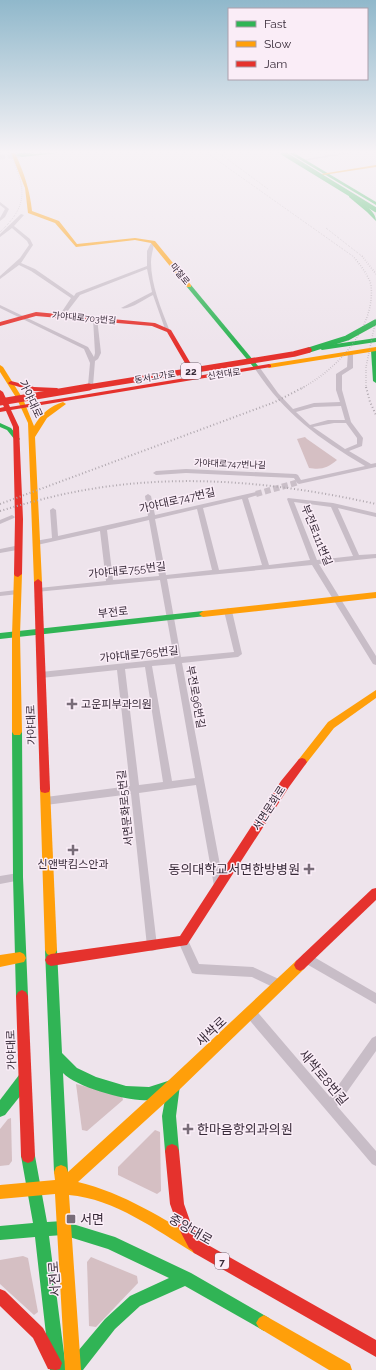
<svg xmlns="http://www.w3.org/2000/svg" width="376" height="1370" font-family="Raleway,'Noto Sans KR',sans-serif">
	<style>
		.green { fill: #d5bfc3 }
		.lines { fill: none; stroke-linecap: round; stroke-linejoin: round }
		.street-tunnel { stroke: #cabfc8; stroke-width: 6; stroke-dasharray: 6 3; stroke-linecap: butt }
		.secondary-tunnel { stroke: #cabfc8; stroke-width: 5; stroke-dasharray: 5 2.5; stroke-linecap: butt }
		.street { fill: #c8bdc7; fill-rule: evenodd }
		.fast { fill: #30b455; fill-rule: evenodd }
		.slow { fill: #ff9f0a; fill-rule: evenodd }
		.jam { fill: #e5322d; fill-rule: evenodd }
		.rail-far2 { stroke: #afa7ae; stroke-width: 1; stroke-dasharray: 0.5 1.5; stroke-linecap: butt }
		.rail-far1 { stroke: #afa7ae; stroke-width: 1.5; stroke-dasharray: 0.5 2; stroke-linecap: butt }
		.rail { stroke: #afa7ae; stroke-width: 2; stroke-dasharray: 1 2.5; stroke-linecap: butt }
		.fast-bridge-far1 { stroke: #30b455; stroke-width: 4.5 }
		.fast-bridge { stroke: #30b455; stroke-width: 5.5 }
		.jam-bridge-far1 { stroke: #e5322d; stroke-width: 5.5 }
		.jam-bridge { stroke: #e5322d; stroke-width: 7 }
		.poi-dot { fill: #786c78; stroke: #faedf7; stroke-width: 1.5 }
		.labels { text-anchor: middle; stroke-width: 3; stroke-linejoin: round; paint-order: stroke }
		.far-street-label { font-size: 9px; fill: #382b39; stroke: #faedf7 }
		.shield { fill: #faedf7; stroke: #726572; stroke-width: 1 }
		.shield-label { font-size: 10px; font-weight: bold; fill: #382b39 }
		.street-label { font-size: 11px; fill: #382b39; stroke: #faedf7 }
		.poi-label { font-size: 11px; fill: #382b39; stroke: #faedf7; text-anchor: start }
		.near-poi-label { font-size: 13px; fill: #382b39; stroke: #faedf7; text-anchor: start }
		.near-street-label { font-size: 13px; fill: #382b39; stroke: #faedf7 }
	</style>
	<rect width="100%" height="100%" fill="#eee4ec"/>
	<!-- green -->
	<g class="green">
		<path d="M305,437L307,439L337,460C327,468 322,470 309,468L297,439Z"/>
		<path d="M76,1084L122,1096L123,1100L87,1131L82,1130Z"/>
		<path d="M11,1118L12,1161L9,1165L0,1166V1129L8,1119Z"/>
		<path d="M155,1130L160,1132L161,1191L157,1194L118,1175V1167Z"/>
		<path d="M23,1256L28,1258L38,1312L34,1315L0,1284V1260Z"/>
		<path d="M91,1257L137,1276L138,1283L96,1327L89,1326L87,1262Z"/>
	</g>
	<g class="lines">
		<!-- street-tunnel -->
		<path class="street-tunnel" d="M256,494L299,482"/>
		<!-- secondary-tunnel -->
		<path class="secondary-tunnel" d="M0,157L21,155"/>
		<!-- street -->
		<g class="street">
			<path d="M341,153H352L303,161L301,160Z"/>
			<path d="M0,202L9,209L5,217L0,221V218L5,209L0,205Z"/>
			<path d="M21,214L24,215L14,226L30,239L33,245L21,263L35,269L74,296L76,293L147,266V251L152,241H154C154,248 151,255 151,262C151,285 161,308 169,329V330L165,329L153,295C145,299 128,311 121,308L152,292L147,269L80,295L63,317H61L59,316L71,298L31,271L19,265L0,279V276L20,258L29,245L27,241L12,228L0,237V234Z"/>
			<path d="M0,305L88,347L94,357L95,353L93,319L97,318L101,353L98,359L95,361L93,386L88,385L90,363L84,349L0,308Z"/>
			<path d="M348,352L353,353V368L342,375V390L351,422L363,438L362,446L349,451L371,464L376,463V467L299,484L297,483L294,478L186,473L156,475L153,473L156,471L186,469L296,474L298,475L301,480L365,466C318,438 286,415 255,369L260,368L278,393L293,409L314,403L340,402L336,390V374L347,367ZM341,406L345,420H328L310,425L296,412L314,407ZM334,423H346L357,438V444L345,449L313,427Z"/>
			<path d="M256,492L259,494L258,495L248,498L269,565L310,560L287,499L288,498L333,503L376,513V517L338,508L359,555L376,554V558L319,564L376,656V665L373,664L312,565L167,579L181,657L234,652L224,611L228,608L232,611L242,654L238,657L182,663L224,886L222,889L219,890L216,889L214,886L196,785L139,793L157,946L156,950L152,951L148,950L147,946L131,794L46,805L43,804L41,801L43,798L46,797L130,786L117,670L41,678L37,675L41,672L174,658L160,580L36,592L35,590L36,588H39L106,581L100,531L37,545L34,543L35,541L52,538L50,510L53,508L56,510L58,536L148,516L145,496L148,494L151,496L155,515ZM242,499L262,565L219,570L203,508ZM294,502L331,507L353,556L317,560ZM197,509L212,570L166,575L155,519ZM149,520L159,576L113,580L107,530ZM175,664L195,778L172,781L152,666ZM145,667L163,782L139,785L125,669Z"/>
			<path d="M12,515L15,517L14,518L0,524V520Z"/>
			<path d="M15,546H17V550L0,553V549Z"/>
			<path d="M16,590H19L20,592L19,594L0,596V592Z"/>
			<path d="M18,873L21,874L23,877L21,880L0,884V876Z"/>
			<path d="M183,936L187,938L199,964L253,967L283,981L284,985L283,989L279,990L252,977L196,974L192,973L178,941L179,938Z"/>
			<path d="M307,953L376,993V1004L303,962L302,958L303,954Z"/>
			<path d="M250,1007L254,1008L330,1097L372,1038L376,1036V1051L337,1106L376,1151V1166L372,1164L246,1016L245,1012L246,1008Z"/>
		</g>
		<!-- fast -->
		<g class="fast">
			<path d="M20,153H32L30,154L58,153L22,157L15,155Z"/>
			<path d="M289,153H294L376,202V205Z"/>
			<path d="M349,195H351C360,202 376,210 376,221L367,212L349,197Z"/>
			<path d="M187,285H191L259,367V369H255L187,287Z"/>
			<path d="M376,338V342L322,350L319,348L322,346Z"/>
			<path d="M374,348L376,349V383L373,381L371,350Z"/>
			<path d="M0,423L11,428L20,439L19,440H15L7,430L0,427Z"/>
			<path d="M203,611L207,614L206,616L0,639V633Z"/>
			<path d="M17,728L20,729L22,732L23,877L28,996L26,1000L22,1002L18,1000L16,996L13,877L12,732L14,729Z"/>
			<path d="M51,944L55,946L57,950L62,1053L77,1068L96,1077L126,1086L149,1087L174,1079L179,1080L180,1085L176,1116L179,1151L177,1156L172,1158L167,1156L165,1151L162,1116L166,1094C161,1096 154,1100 148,1100C129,1102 76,1087 63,1073L68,1172L66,1177L61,1179L56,1177L54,1172L45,950L47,946Z"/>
			<path d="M24,1074L29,1075L30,1080L29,1085L5,1115L0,1117V1100L19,1075Z"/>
			<path d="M28,1149L33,1151L35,1156L47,1222L63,1221L115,1237L191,1273L269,1318L272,1323L269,1328L264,1331L259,1328L185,1286L140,1306L115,1329L83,1370H50L35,1237L0,1240V1226L33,1223L21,1156L23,1151ZM63,1235L108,1249L169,1278L130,1296L105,1319L67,1364L66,1369L49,1236Z"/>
		</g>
		<!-- slow -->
		<g class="slow">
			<path d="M11,153H15C24,173 30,190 32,211L59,221L77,244L135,238L155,241L191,285V287H187L151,243L135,240L76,247L55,223L28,213L25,188Z"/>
			<path d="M376,165V167L323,175L321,174Z"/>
			<path d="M376,347V351L269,368L266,366L269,364Z"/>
			<path d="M0,365L3,367L23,399L34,426C41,414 50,406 63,402L66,404L47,418L35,437L42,582L38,585L34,582L28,423L17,399L0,372Z"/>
			<path d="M18,571L22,574L20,635L22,732L20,735H14L12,732V635L14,574Z"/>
			<path d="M376,592V598L203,617L199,614L203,611Z"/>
			<path d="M376,690V698L334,728L305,765L302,766L299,765L297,762L299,759L328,722Z"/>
			<path d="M45,785L49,786L50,789L57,950L55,954L51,956L47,954L45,950L40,789L41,786Z"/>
			<path d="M20,952L24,954L26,958L24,962L0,967V955Z"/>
			<path d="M300,959L304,961L306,965L304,969L179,1090L78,1182C124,1193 164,1219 204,1243L206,1248L204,1253L199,1255L194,1253C156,1230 115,1199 69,1195L81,1370H65L55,1194L0,1199V1185L55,1180L54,1172L56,1167L61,1165L66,1167L68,1172L169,1080L296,961Z"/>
			<path d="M264,1315L350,1364L352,1370H329L259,1328L256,1323L259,1318Z"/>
		</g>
		<!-- jam -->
		<g class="jam">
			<path d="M36,312L155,323L171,330L194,369L189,370L167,332L152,326L36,316L0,326V322Z"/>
			<path d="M269,364L271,365V367L11,410L19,427L23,519L22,574L18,577L15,576L14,574L15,519L13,427L6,411L0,412V408L4,407L0,399V390L3,392L10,407Z"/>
			<path d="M11,381L34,387L57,388L60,390L57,392L34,391L9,384L8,383Z"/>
			<path d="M38,579L42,582L50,789L49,792L45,793L41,792L40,789L34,582Z"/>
			<path d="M302,758L305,759L307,762L305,765L289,787L187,945L51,966L47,964L45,960L47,956L51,954L180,936L281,781L299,759Z"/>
			<path d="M376,888V900L304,969L300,971L296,969L294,965L296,961L372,889Z"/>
			<path d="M22,990L26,992L28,996L35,1156L33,1161L28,1163L23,1161L21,1156L16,996L18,992Z"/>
			<path d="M172,1144L177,1146L179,1151L184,1204L190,1221L201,1241L376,1340V1357L194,1253L192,1250L189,1248L179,1229L170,1204L165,1151L167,1146Z"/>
			<path d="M0,1289L5,1291L43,1328L62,1363L60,1369L56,1370L48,1369L33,1338L0,1306Z"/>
		</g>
		<!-- rail-far2 -->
		<g class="rail-far2">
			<path d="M207,153L354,257"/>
			<path d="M219,153L268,189"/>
			<path d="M326,228L363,257"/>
			<path d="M0,232C30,204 25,188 10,153"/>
		</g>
		<!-- rail-far1 -->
		<g class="rail-far1">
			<path d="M362,256L376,274"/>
			<path d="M302,388C336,370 376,328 371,285C368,274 360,265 353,256"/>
			<path d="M366,388V367L376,319"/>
		</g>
		<!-- rail -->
		<g class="rail">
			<path d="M366,387L370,402L376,415"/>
			<path d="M0,504L275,402L304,387"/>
			<path d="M0,511C30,502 60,494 91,489C186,473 282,483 376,504"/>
		</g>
		<!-- fast-bridge-far1 -->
		<path class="fast-bridge-far1" d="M283,153L376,210"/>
		<!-- fast-bridge -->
		<path class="fast-bridge" d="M309,350L347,338L376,322"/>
		<!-- jam-bridge-far1 -->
		<path class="jam-bridge-far1" d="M83,388L294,354L309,350"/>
		<!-- jam-bridge -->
		<path class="jam-bridge" d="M0,402L89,387"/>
	</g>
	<!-- sky -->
	<linearGradient id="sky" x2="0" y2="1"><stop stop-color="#90b8cb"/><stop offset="0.44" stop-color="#f7f3f6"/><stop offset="1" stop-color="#f7f3f6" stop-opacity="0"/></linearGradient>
	<rect width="376" height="345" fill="url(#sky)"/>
	<!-- markers -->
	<g class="poi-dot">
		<path d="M70 698h4v4h4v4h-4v4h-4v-4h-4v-4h4z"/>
		<path d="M71 844h4v4h4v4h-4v4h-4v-4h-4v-4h4z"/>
		<path d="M307 863h4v4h4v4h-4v4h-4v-4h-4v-4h4z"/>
		<path d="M186 1123h4v4h4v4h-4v4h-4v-4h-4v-4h4z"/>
		<rect x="66" y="1214" width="10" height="10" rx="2"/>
	</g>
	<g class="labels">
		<!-- far-street labels -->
		<g class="far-street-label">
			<text transform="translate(180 274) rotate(51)" y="3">마철로</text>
			<text transform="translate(84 318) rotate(5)" y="3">가야대로703번길</text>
			<text transform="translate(224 374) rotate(-9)" y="3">신천대로</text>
			<text transform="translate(155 377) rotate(-9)" y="3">동서고가로</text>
			<text transform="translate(230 464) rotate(2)" y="3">가야대로747번나길</text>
		</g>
		<!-- shield labels -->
		<g class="shield">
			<rect x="181" y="363" width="20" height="16" rx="3"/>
			<rect x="215" y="1253" width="14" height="16" rx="3"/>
		</g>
		<g class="shield-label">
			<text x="191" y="375">22</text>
			<text x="222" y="1265">7</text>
		</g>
		<!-- street labels -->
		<g class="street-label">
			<text transform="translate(31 399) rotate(65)" y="4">가야대로</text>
			<text transform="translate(177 500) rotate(-13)" y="4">가야대로747번길</text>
			<text transform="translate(317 535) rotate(68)" y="4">부전로111번길</text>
			<text transform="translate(127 570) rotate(-6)" y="4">가야대로755번길</text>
			<text transform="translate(113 612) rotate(-6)" y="4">부전로</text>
			<text transform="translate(139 654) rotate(-6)" y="4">가야대로765번길</text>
			<text transform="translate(196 697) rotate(80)" y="4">부전로96번길</text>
			<text transform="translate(31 725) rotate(-92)" y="4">가야대로</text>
			<text transform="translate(125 808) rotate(-96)" y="4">서면문화로5번길</text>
			<text transform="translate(269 808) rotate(-57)" y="4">서면문화로</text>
			<text transform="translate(11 1050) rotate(-92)" y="4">가야대로</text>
		</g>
		<!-- poi labels -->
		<g class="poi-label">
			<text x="81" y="708">고운피부과의원</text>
			<text x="73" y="868" text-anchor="middle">신앤박킴스안과</text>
		</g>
		<!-- near-poi labels -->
		<g class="near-poi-label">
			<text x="300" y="874" text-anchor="end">동의대학교서면한방병원</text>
			<text x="197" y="1134">한마음항외과의원</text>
			<text x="80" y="1224">서면</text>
		</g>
		<!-- near-street labels -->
		<g class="near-street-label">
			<text transform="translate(211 1031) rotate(-43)" y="5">새싹로</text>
			<text transform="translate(324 1077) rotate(50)" y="5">새싹로8번길</text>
			<text transform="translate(191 1229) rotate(30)" y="5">중앙대로</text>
			<text transform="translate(54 1279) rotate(-94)" y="5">서전로</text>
		</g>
	</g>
	<!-- legend -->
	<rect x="228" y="8" width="140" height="72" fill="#faedf7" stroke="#ac9fab"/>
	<rect x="236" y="21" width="20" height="6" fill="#30b455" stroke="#ac9fab"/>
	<text x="264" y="28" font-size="12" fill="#382b39">Fast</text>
	<rect x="236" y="41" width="20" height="6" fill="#ff9f0a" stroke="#ac9fab"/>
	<text x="264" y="48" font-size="12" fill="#382b39">Slow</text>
	<rect x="236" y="61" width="20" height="6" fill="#e5322d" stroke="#ac9fab"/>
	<text x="264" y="68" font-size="12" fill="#382b39">Jam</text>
</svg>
